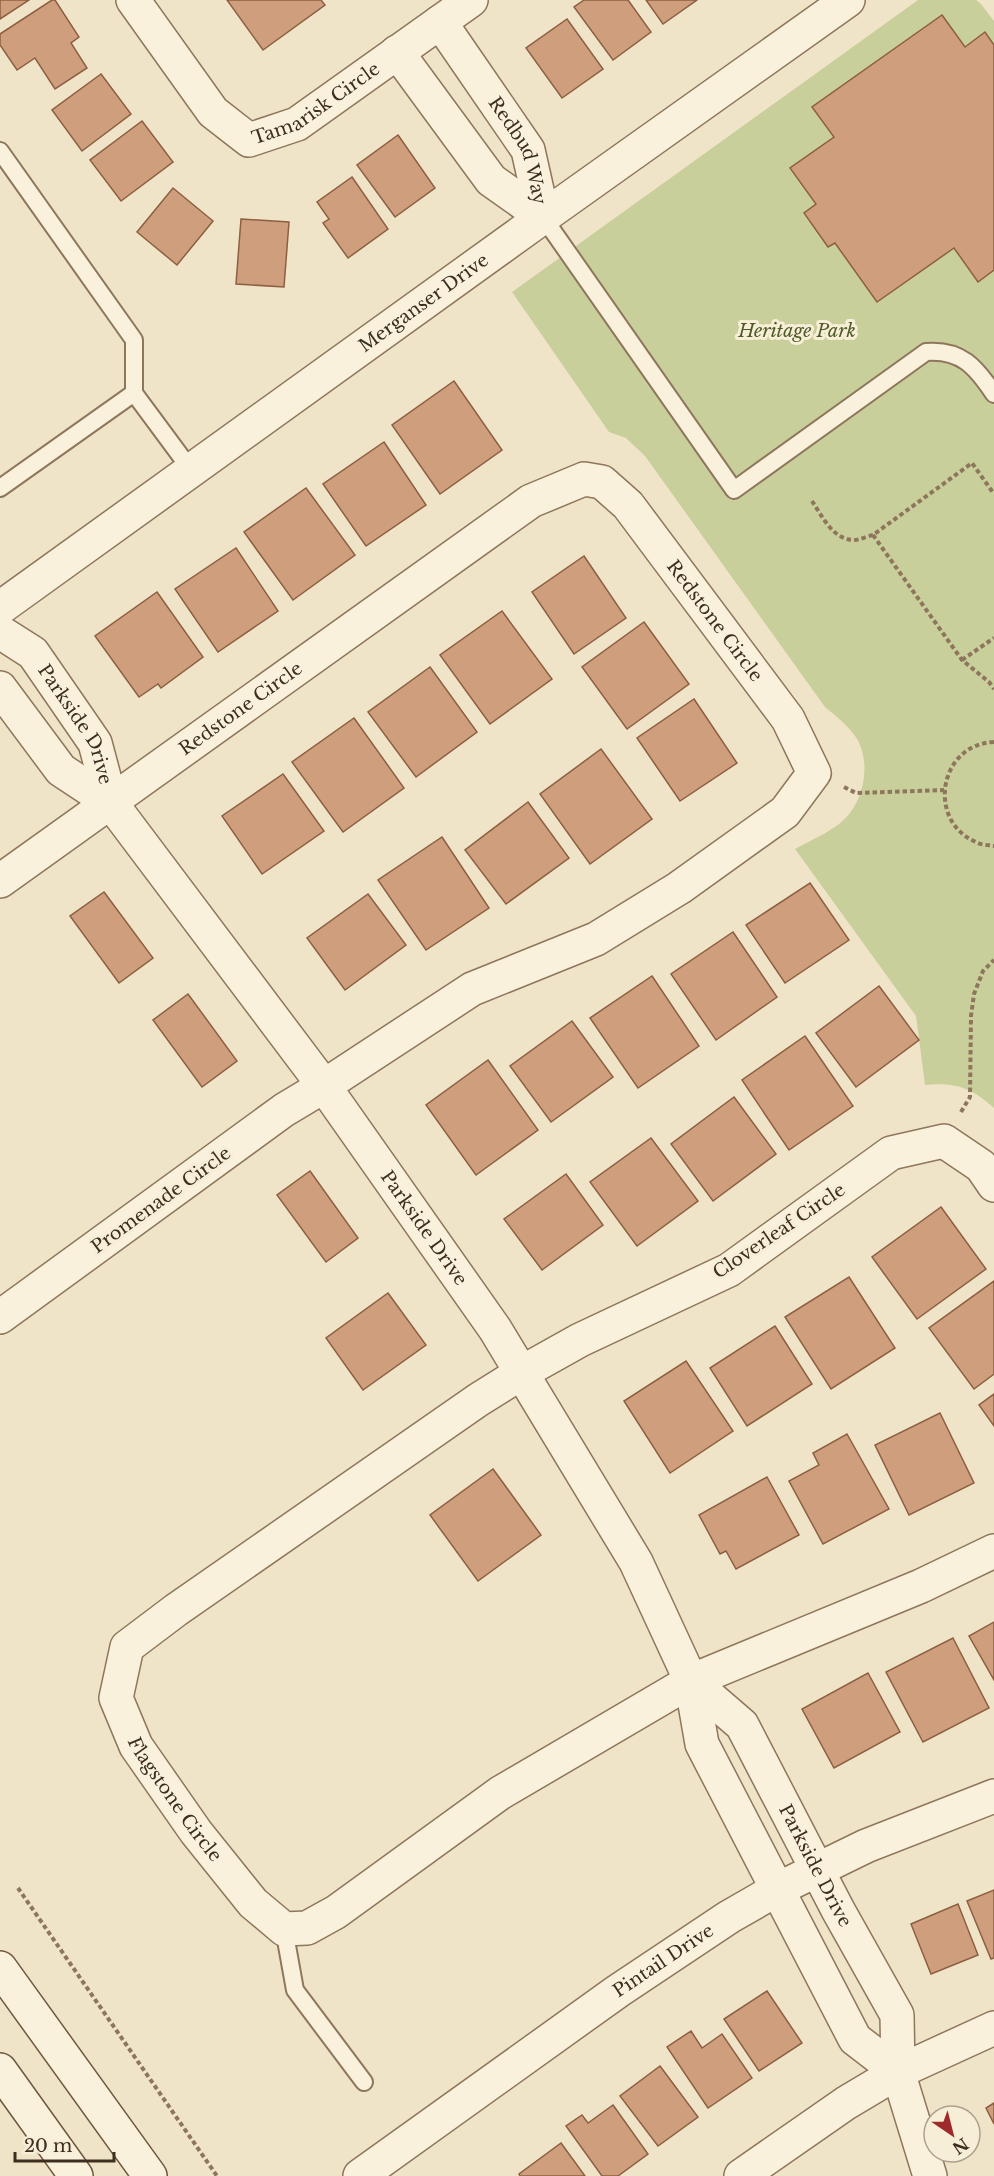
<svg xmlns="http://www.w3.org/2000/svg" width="994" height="2176" font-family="'Libre Baskerville',serif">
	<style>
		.green { fill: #c9cf9b }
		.building { fill: #cf9f7d; stroke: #8d5f41; stroke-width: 1.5 }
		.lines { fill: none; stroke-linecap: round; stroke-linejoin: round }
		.lane-casing { stroke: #8d765c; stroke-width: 20 }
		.street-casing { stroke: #8d765c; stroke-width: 36 }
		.secondary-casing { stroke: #6f573f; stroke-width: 36 }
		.path { stroke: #8d765c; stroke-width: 4; stroke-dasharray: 4.5 3; stroke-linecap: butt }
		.lane { stroke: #faf1dc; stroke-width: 16 }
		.street { stroke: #faf1dc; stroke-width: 33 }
		.secondary { stroke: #faf1dc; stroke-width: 33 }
		.labels { text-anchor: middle; stroke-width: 6; stroke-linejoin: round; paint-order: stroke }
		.street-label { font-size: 18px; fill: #3d2e20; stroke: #f7eed8 }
		.park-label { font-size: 18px; font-style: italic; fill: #4d5a26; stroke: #f7eed8 }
	</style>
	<rect width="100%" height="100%" fill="#f0e4c8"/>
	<!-- green -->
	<path class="green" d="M918,0H976L981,4L994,21V1108C972,1088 955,1082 925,1085L916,1016L795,849C809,841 826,834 839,824C864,805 873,762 855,736C847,725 836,716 825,707L645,456L626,438L609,432L512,292Z"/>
	<!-- building -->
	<g class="building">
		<path d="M0,0H29L0,19Z"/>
		<path d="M52,0H55L79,37L71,43L87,68L55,89L35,58L17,70L0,45V34Z"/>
		<path d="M227,0H321L325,5L263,50Z"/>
		<path d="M584,0H628L651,32L613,60L574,7Z"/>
		<path d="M646,0H697L663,24Z"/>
		<path d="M942,15L965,47L985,32L994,45V270L978,282L954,248L877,302L835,243L828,247L804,213L816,204L790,168L834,137L812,107Z"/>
		<path d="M567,19L603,69L562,98L526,48Z"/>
		<path d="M101,74L131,114L82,151L52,110Z"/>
		<path d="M142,121L173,162L121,201L90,160Z"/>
		<path d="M398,135L435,188L395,217L357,165Z"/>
		<path d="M352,177L388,229L348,258L323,223L329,219L317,202Z"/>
		<path d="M173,188L213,221L177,265L137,232Z"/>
		<path d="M241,219L289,222L284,287L236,284Z"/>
		<path d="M454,381L502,450L440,494L392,425Z"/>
		<path d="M384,442L426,505L366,546L323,484Z"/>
		<path d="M306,488L355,555L293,600L244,532Z"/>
		<path d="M236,548L278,611L218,652L175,589Z"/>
		<path d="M584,556L626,618L574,654L532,592Z"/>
		<path d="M157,592L203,657L161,688L158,684L139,697L95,636Z"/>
		<path d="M502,611L552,679L490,724L440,655Z"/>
		<path d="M644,622L689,684L627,729L582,667Z"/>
		<path d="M430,667L477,732L416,777L368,712Z"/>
		<path d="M694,699L737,763L680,801L637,738Z"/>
		<path d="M354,718L404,788L343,832L292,762Z"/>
		<path d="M601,749L652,819L590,864L540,794Z"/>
		<path d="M283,774L324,831L262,874L222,816Z"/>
		<path d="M528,802L569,858L506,904L465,850Z"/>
		<path d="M442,837L489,908L426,950L378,880Z"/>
		<path d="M810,883L849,940L785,983L746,925Z"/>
		<path d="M104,892L153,958L119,983L70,916Z"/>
		<path d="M368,894L406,945L345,990L307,938Z"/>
		<path d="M733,932L777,997L716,1040L671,974Z"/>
		<path d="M652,976L699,1046L638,1088L590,1018Z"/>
		<path d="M879,986L919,1040L856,1087L816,1033Z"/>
		<path d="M188,994L237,1061L202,1087L153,1020Z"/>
		<path d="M572,1021L613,1077L551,1122L510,1066Z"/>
		<path d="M805,1036L853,1106L789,1150L742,1080Z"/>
		<path d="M488,1060L538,1130L476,1175L426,1105Z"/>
		<path d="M734,1097L776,1154L713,1201L671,1144Z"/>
		<path d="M651,1138L698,1201L637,1246L590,1182Z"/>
		<path d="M310,1171L358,1238L326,1262L277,1195Z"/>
		<path d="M566,1174L603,1225L542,1270L504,1219Z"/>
		<path d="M941,1207L986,1269L917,1319L872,1257Z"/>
		<path d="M849,1277L895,1348L831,1389L785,1317Z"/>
		<path d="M994,1281V1374L974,1389L929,1328Z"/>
		<path d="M388,1293L426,1345L363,1390L326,1338Z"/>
		<path d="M775,1326L812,1384L747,1426L710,1368Z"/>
		<path d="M686,1361L733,1431L670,1473L624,1401Z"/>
		<path d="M994,1394V1426L979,1405Z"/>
		<path d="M940,1413L974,1483L909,1515L875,1445Z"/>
		<path d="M847,1434L889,1509L823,1544L789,1481L819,1465L813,1453Z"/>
		<path d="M493,1469L541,1535L478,1581L430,1515Z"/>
		<path d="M767,1477L799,1535L736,1569L726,1551L720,1554L699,1515Z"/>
		<path d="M994,1622V1680L969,1636Z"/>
		<path d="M953,1638L989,1708L923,1742L886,1672Z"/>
		<path d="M868,1673L900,1732L834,1768L802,1709Z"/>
		<path d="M994,1890V1958L991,1959L967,1901Z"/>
		<path d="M958,1904L978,1955L931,1974L911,1924Z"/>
		<path d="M767,1991L802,2043L759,2071L724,2019Z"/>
		<path d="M691,2031L702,2048L722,2034L752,2078L708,2108L667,2047Z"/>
		<path d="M660,2066L698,2117L658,2146L620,2096Z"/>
		<path d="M994,2103V2124L986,2108Z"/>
		<path d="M613,2105L648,2154L618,2176H602L566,2126L582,2115L588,2123Z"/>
		<path d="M561,2143L585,2176H520L519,2174Z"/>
	</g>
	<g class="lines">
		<defs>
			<g id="lane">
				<path d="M0,151L134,340V393L191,470"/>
				<path d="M543,217L734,490L926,352C961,349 976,367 994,394"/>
				<path d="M0,488L134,393"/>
				<path d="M284,1929L295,1990L364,2082"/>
			</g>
			<g id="street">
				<path id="s1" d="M133,0L213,112L249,140L297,124L471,0"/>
				<path id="s2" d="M440,22L528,150L543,217"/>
				<path d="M397,52L491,180L543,217"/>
				<path id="s3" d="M0,608L543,217L848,0"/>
				<path id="s4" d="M0,632L33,653L95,743L111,803"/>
				<path id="s5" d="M0,688L61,770L111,803L324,1086L495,1329L636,1562L691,1681L702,1744L855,2039L898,2072"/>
				<path id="s6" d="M0,881L531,501L584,479L602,482L628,505L788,719L814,773L785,812L679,888L596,939L472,989L324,1086L284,1110L0,1317"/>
				<path id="s7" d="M994,1185L981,1166L944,1141L891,1153L729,1270L580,1340L521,1373L478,1400L176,1610L127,1647L116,1698L136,1746L196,1832L253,1903L284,1929L307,1928L336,1912L500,1793L691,1681L921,1586L994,1551"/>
				<path id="s8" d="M691,1681L742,1725L838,1910L897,2015L898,2072L930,2176"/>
				<path id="s9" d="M360,2176L618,1991L729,1917L776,1890L866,1846L994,1796"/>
				<path d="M741,2176L846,2103L898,2072L994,2028"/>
			</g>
			<g id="secondary">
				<path d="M0,1968L150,2176"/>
				<path d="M0,2070L76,2176"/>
			</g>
		</defs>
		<!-- lane casing -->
		<use href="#lane" class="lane-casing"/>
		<!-- street casing -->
		<use href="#street" class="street-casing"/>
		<!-- secondary casing -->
		<use href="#secondary" class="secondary-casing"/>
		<!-- path -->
		<g class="path">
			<path d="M812,501C822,516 833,540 854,540C860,540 867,536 873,535L972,463L994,494"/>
			<path d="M873,535L962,660L989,682L994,689"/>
			<path d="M962,660L994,638"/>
			<path d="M994,742C939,744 926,821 976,842C981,845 988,845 994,846"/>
			<path d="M844,787L856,793L944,790"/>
			<path d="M961,1112L970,1097L971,1016L974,994L983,971L994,960"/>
			<path d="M18,1888L217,2176"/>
		</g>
		<!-- lane -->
		<use href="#lane" class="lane"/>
		<!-- street -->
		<use href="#street" class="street"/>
		<!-- secondary -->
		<use href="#secondary" class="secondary"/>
	</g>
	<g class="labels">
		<!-- street labels -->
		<g class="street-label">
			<text dy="6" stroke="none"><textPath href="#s1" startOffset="260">Tamarisk Circle</textPath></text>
			<text dy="6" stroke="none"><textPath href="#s2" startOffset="152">Redbud Way</textPath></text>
			<text dy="6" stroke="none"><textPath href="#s3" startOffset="522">Merganser Drive</textPath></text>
			<text dy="6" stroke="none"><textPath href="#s6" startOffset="908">Redstone Circle</textPath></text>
			<text dy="6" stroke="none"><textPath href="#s6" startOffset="296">Redstone Circle</textPath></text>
			<text dy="6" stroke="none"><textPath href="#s4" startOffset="123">Parkside Drive</textPath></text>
			<text transform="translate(161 1200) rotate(-36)" y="6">Promenade Circle</text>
			<text dy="6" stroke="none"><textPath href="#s5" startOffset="690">Parkside Drive</textPath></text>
			<text transform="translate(779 1231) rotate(-34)" y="6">Cloverleaf Circle</text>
			<text dy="6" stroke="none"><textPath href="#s7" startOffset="1204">Flagstone Circle</textPath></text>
			<text dy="6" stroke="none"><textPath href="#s8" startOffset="226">Parkside Drive</textPath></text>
			<text dy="6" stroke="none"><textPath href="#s9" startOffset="372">Pintail Drive</textPath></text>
		</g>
		<!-- park labels -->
		<g class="park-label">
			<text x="797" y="337">Heritage Park</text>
		</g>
	</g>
	<!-- north arrow -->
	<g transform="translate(952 2134) rotate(145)"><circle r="28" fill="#f7eed8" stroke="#ada18e" stroke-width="1.5"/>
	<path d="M0-4.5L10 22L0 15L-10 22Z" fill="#9e2a2b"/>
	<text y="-9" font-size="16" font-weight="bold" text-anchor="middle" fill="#3d2e20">N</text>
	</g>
	<!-- scale -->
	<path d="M15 2152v9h99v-9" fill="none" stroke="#3d2e20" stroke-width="3"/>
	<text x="24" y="2152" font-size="18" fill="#3d2e20" stroke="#f7eed8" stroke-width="4.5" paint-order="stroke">20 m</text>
</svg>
